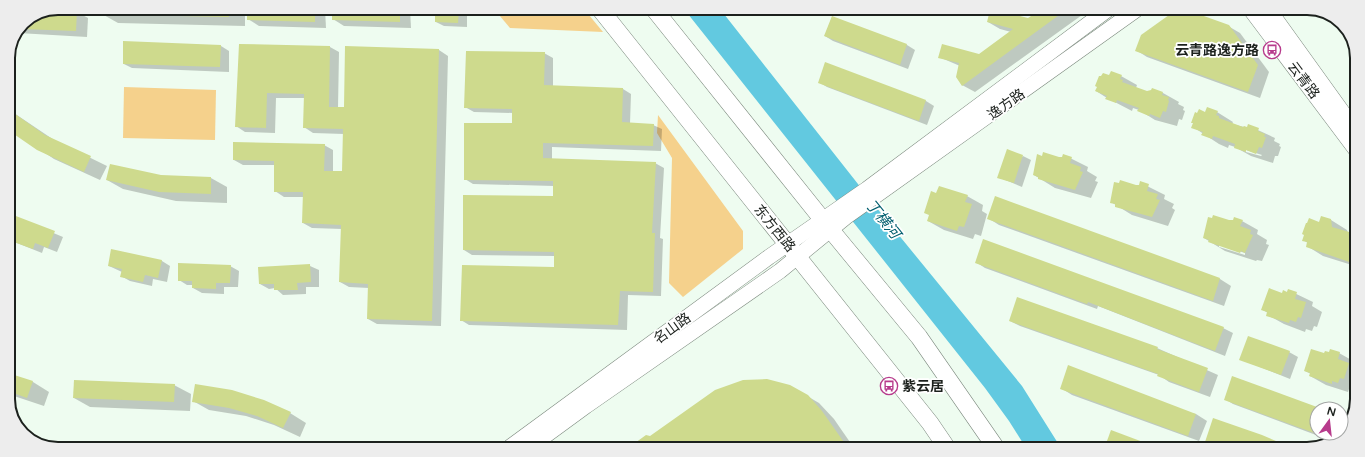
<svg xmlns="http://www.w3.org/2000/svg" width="1365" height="457" font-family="'Varela Round','Noto Sans SC',sans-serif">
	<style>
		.green { fill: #f5d18c }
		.water { fill: #62c9e0 }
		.shadow { fill: #0003; fill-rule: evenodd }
		.building { fill: #ceda8d }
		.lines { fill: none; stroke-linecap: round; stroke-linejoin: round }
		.secondary-casing { stroke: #7b887d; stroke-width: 16 }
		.primary-casing { stroke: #7b887d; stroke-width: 18 }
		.secondary { stroke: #fff; stroke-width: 15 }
		.primary { stroke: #fff; stroke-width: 17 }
		.labels { text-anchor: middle; stroke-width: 3.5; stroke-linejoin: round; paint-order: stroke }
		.poi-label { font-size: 14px; font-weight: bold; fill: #1c211d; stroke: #fff; text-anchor: end }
		.street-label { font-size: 14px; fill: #1c211d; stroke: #fff }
		.water-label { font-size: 15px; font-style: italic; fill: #025f6f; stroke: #fff }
		.rim { fill: none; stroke: #1c211d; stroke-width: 2 }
	</style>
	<rect width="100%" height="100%" fill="#eefcf0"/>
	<!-- green -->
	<g class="green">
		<path d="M494,9H584L603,32L510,28Z"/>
		<path d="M124,87L216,90L215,140L123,138Z"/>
		<path d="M658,115L743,231V249L683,297L669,283L672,158L657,133Z"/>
	</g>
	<!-- water -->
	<path class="water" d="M684,9H720L884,217L1022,386L1061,448H1026L1009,421L985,388Z"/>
	<!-- shadow -->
	<g class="shadow">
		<path d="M102,8H240L245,12V26L118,23L102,14Z"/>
		<path d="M248,8L325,9L326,28L259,26L248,19Z"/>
		<path d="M333,9H410L411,28L344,26L333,19Z"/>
		<path d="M432,9H479V12L467,11V27L444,26L436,22V10Z"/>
		<path d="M991,10L1028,19L1041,10H1089L975,92L962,85L960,66L939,57L979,55L1011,32L1000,29L988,22Z"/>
		<path d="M51,11L77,12L88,18L87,37L18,33L23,22Z"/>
		<path d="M1308,11H1323L1316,16Z"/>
		<path d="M832,17L907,45L915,50L908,69L833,41L825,36Z"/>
		<path d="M1228,26L1240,33L1269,72L1260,98L1147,57L1136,50Z"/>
		<path d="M240,45L330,47L339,52L338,108H345L346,47L439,50L448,56L441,326L377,324L368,319L369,288L349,287L340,282L342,229L312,228L303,223L304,197H284L275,191V165H243L234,160L324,145L333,150V172H343L344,134L313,133L304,127L305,98H276L275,133L245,132L236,126Z"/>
		<path d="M221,46L229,51V72L132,68L124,64Z"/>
		<path d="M544,53L553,58V86L623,89L631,94L630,124L653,125L662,129L661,151L552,147V160L655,163L664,168L660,238L663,239L661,296L628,295L627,330L469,325L461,320L555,268V256L472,255L464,250L554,197V186L473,184L465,179L513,124V113L474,112L465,107Z"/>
		<path d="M826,64L926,101L934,106L927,125L827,87L819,82Z"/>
		<path d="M1110,76H1121L1137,85L1136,88L1147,92L1163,93L1179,102L1178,104L1184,107L1183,110L1185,111L1182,120L1179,119L1177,126L1155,120L1139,110L1133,108L1132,111L1107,98L1096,91Z"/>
		<path d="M8,109L54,140L107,166L100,180L54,159L8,128Z"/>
		<path d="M1217,112L1233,122L1232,124L1248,128L1249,126L1275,138L1274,141L1280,144L1279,146L1281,147L1278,156H1275L1273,163L1251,156L1235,147L1229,145L1228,148L1219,144L1193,127L1206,113ZM1243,149L1262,155L1261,156L1246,152Z"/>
		<path d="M1064,155L1088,167L1087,171L1097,177L1095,181L1098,182L1091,198L1055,188L1034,175L1043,157L1063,158Z"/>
		<path d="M1023,156L1031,160L1022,187L998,177Z"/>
		<path d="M161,176L211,178L227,187V203L176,201L123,189L107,180Z"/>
		<path d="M1141,183L1165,195L1164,199L1174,204L1172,208L1175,210L1168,226L1132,215L1111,202L1136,186H1140Z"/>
		<path d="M937,194L967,196L983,205L982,211L987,214L981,236L975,234L973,239L944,230L928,221Z"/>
		<path d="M996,198L1220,279L1231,286L1224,306L999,225L988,218Z"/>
		<path d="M8,214L63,237L57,252L44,247L42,253L12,241L14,235L8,232Z"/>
		<path d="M1331,220L1347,230L1348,233L1356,235L1355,266L1323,256L1307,246L1308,243L1303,240L1320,223Z"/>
		<path d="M1242,221L1258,230L1257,234L1267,240L1266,244L1269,245L1262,261L1257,260L1256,261L1225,251L1204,238ZM1219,245L1245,253V255L1219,247Z"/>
		<path d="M112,250L162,261L170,266L167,282L153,279L152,286L130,281L121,276L122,272L109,266Z"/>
		<path d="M976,262L1223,328L1233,333L1225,356L1098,306L1097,309L985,268Z"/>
		<path d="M230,266L239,271L238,287H224V294L202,293L193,288V285H187L179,280Z"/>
		<path d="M310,266L319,270V287H306V294L283,295L275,288L269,289L260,284L259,268Z"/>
		<path d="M1288,290L1313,302L1312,306L1322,312L1317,327L1314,326L1312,331L1306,329L1305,332L1284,324L1268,315V313L1263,310L1282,294L1287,293Z"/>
		<path d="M1010,321L1157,348L1218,375L1210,397L1169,382L1159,375L1020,326Z"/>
		<path d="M1289,352L1298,357L1290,379L1240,359Z"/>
		<path d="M1339,353L1355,362V391L1349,389L1348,392L1326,385L1310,376L1311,374L1305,371L1325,354Z"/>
		<path d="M8,374L33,382L49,392L44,406L8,394Z"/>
		<path d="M1233,377L1319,409H1317V433H1326L1324,438L1233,404L1225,399Z"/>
		<path d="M174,385L191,394L190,411L90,407L74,398Z"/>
		<path d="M790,386L819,403L834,419L854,448H629L650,437Z"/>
		<path d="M1061,388L1196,414L1207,421L1199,441L1072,395Z"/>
		<path d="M193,401L290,413L306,423L300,437L274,425L246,416L209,410Z"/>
		<path d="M1206,442L1294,449H1220Z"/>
	</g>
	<!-- building -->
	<g class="building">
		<path d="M130,8H229V17L130,15Z"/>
		<path d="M247,8L315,9V22L247,20Z"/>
		<path d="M332,9H400V22L332,20Z"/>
		<path d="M435,9H459L458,23L435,22Z"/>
		<path d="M53,10L77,11L76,31L20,29L23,22Z"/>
		<path d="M990,10H997L1028,18L1040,10H1066L962,86L956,77L959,63L938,58L942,44L979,54L1013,29L987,22Z"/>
		<path d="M1176,10H1187L1229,25L1258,65L1248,92L1135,51L1141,35Z"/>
		<path d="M832,16L907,44L900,65L824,36Z"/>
		<path d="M123,41L221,45L220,67L123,64Z"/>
		<path d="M239,44L330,46L329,107H344L345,46L439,49L432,321L367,319L368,284L339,282L341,225L302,223L303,192H274V161L233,160V142L325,144L324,171H342L343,129L303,128L304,94L267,93L266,128L235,127Z"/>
		<path d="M466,51L545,52L544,85L623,88L622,122L654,124L653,146L543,143V158L656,162L652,233H655L653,292L620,291L618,325L460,321L462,265L554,267V252L463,250V195L553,196V181L464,180V123H512V109L464,108Z"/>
		<path d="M825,62L926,100L919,121L818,83Z"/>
		<path d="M1111,71L1122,75L1120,79L1123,80L1122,82L1147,91L1151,90L1152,88L1163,92L1162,95L1169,97L1168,100L1169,101L1166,112L1163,111L1160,118L1150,114L1149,116L1137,111L1139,108L1117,100L1116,103L1105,99L1107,96L1095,91L1097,87L1095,86L1099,76H1101L1103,73L1109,75Z"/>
		<path d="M1207,107L1218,111L1216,115L1219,116V118L1243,127L1244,126L1247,127L1248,124L1259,128L1258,131L1265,134L1264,137H1266L1262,148L1259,147L1256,154L1246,150V152L1234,148L1235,144L1213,136L1212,139L1201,135L1203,132L1191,128L1193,123H1191L1195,112L1197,113L1199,109L1205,112Z"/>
		<path d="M8,109L45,135L91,156L84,172L37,150L8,130Z"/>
		<path d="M1007,149L1023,155L1014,183L997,178Z"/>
		<path d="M1043,152L1059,157H1062L1063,154L1072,157L1070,163L1081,167L1080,171L1083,172L1075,190L1038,179V177L1033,175L1037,154L1042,156Z"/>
		<path d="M110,164L161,175L211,177V194L159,192L106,180Z"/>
		<path d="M1120,180L1136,185H1139L1140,181L1149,184L1147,191L1158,194L1156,199L1160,200L1152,217L1115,207V204L1110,203L1114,182L1119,183Z"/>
		<path d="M939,186L968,195L965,202L972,204L964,227L959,226L957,231L927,221L929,215L924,213L931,191L936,193Z"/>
		<path d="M995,196L1220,278L1213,301L987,219Z"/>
		<path d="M8,213L55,231L48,248L35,243L33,249L11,241L14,234L8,232Z"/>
		<path d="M1213,215L1229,220H1233L1234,217L1243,220L1240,226L1251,230L1250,234L1253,235L1245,253L1241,251L1240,253L1208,242L1209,240L1203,238L1208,217L1212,218Z"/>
		<path d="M1321,216L1331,219L1332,227L1356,234L1355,264L1306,247L1307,242L1302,241L1304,235L1302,234L1306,223H1307L1309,218L1319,222Z"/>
		<path d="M983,239L1224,327L1215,351L1088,302L1087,304L975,263Z"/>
		<path d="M111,249L162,260L158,278L145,275L143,282L120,277L122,269L108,266Z"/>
		<path d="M178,263L231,265L230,283H216V289L192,288V281H178Z"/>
		<path d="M310,264L311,282L297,283L298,290H274V284H259L258,267Z"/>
		<path d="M1269,288L1282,293L1283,290L1287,292L1288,289L1297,292L1295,299L1306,302L1301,318L1298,317L1296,322L1290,320L1289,323L1266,316L1267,312L1261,310Z"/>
		<path d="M1017,297L1158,347L1157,349L1208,368L1199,392L1157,376L1158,374L1009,321Z"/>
		<path d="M1248,336L1290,351L1281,375L1239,360Z"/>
		<path d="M1311,349L1324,353L1325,351L1329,352L1330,349L1340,352L1338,359L1349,363L1344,379L1340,378L1338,383L1332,381V384L1309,376L1310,373L1304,371Z"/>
		<path d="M1068,365L1196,414L1188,436L1060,389Z"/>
		<path d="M8,373L33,381L27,398L8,391Z"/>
		<path d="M1232,376L1317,407V434L1224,400Z"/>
		<path d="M767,379L790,385L808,395L822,411L848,448H628L646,435L650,436L715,390L743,380Z"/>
		<path d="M74,380L175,384L174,402L73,398Z"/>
		<path d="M195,384L232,390L264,400L291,412L283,428L257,416L229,408L192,402Z"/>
		<path d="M1213,418L1262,435L1295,449H1224L1205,442Z"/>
		<path d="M1111,430L1159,448V449H1104Z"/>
	</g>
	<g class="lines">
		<defs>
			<g id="secondary">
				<path d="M1251,10L1356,150"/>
				<path d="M1269,10L1356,131"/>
				<path d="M510,447L769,257L867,189L1107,10"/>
				<path d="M530,447L586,406L780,271L846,217L1136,10"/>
			</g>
			<g id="primary">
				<path d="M600,9L930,423L947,448"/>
				<path d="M654,9L830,229L919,337L996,448"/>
			</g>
		</defs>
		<!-- secondary casing -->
		<use href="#secondary" class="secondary-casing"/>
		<!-- primary casing -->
		<use href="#primary" class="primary-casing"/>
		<!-- secondary -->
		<use href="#secondary" class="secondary"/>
		<!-- primary -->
		<use href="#primary" class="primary"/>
	</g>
	<!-- icons -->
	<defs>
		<symbol id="bus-ring" viewBox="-11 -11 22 22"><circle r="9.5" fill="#fff" stroke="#b73b8c" stroke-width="1.5"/><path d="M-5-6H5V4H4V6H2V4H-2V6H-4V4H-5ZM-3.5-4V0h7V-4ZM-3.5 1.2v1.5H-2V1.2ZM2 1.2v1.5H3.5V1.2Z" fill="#b73b8c"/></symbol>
	</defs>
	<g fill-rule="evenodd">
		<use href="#bus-ring" x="1262" y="40" width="20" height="20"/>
		<use href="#bus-ring" x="879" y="376" width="20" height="20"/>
	</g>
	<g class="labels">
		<!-- poi labels -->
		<g class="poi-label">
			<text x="1259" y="55">云青路逸方路</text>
			<text x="902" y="391" text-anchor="start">紫云居</text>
		</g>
		<!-- street labels -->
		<g class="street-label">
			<text transform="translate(1304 80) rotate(53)" y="5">云青路</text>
			<text transform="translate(1006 104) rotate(-35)" y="5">逸方路</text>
			<text transform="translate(775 228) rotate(51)" y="5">东方西路</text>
			<text transform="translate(672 328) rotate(-36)" y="5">名山路</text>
		</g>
		<!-- water labels -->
		<g class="water-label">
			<text transform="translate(883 219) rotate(51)" y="5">丁横河</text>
		</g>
	</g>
	<!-- crop -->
	<path d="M0 0H1365V457H0ZM58 15H1307A43 43 0 0 1 1350 58V399A43 43 0 0 1 1307 442H58A43 43 0 0 1 15 399V58A43 43 0 0 1 58 15Z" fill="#ededed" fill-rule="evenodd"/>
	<path class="rim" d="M58 15H1307A43 43 0 0 1 1350 58V399A43 43 0 0 1 1307 442H58A43 43 0 0 1 15 399V58A43 43 0 0 1 58 15Z"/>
	<!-- north arrow -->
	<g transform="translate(1329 421) rotate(15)"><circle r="19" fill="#ffffff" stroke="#a4a6a5"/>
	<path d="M0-3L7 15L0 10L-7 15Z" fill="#b73b8c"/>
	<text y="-6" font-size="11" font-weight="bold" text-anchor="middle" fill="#1c211d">N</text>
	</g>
</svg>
